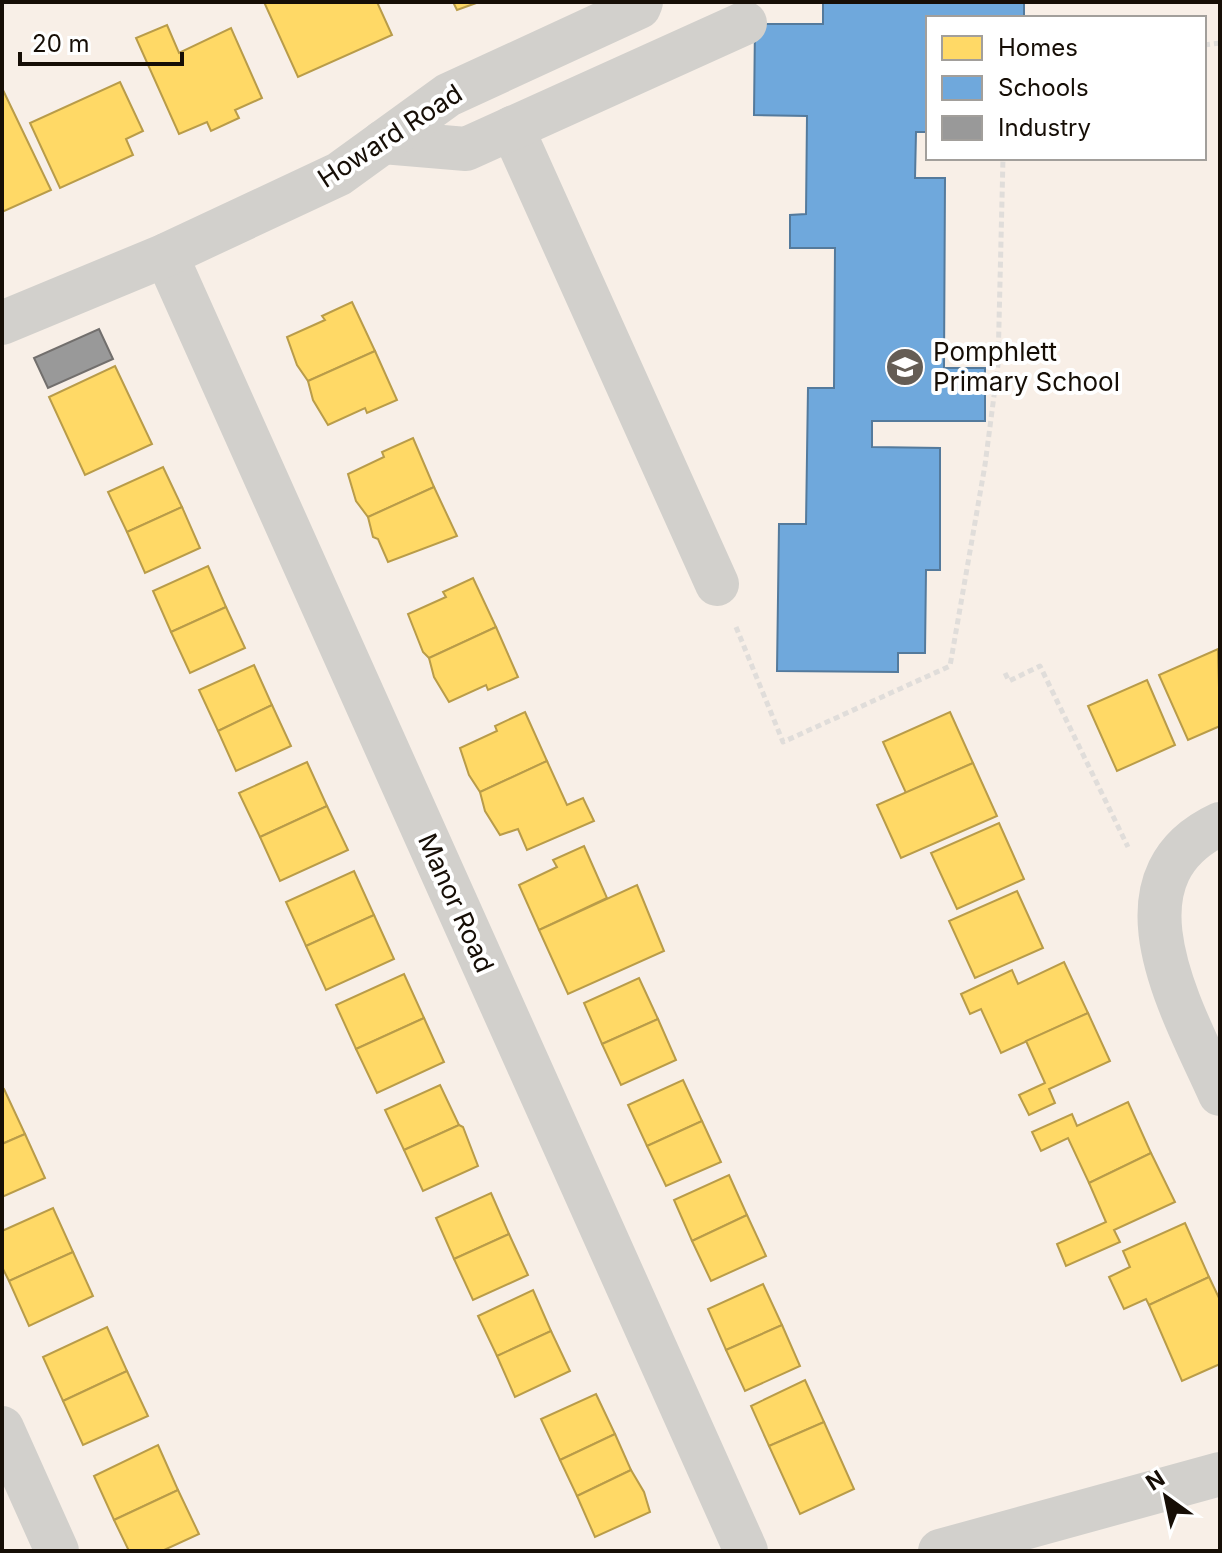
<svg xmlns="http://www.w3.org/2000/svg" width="1222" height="1553" font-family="Inter,sans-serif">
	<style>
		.homes { fill: #ffd966; stroke: #b99c49; stroke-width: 2 }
		.schools { fill: #6fa8dc; stroke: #547a9c; stroke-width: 2 }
		.industry { fill: #999; stroke: #726f6d; stroke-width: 2 }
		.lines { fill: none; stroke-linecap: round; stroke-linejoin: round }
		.path { stroke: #e0ddda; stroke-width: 5; stroke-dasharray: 6 4; stroke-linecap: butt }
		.minor { stroke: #d2d0cc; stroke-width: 44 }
		.labels { text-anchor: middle; stroke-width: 8; stroke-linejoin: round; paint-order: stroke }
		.street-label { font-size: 26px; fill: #160e06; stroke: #fff }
		.poi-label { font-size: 26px; fill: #160e06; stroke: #fff; text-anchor: start }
	</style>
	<rect width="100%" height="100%" fill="#f8efe7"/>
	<!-- homes -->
	<g class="homes">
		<path d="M264,2H377L392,35L298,77Z"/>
		<path d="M453,2H479L457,10Z"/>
		<path d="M167,25L179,53L231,28L262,98L235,110L239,118L211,131L207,122L179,134L136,38Z"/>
		<path d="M120,82L143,131L126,139L133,155L60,188L30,123Z"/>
		<path d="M2,88L51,190L2,212Z"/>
		<path d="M352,302L375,351L308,381L297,365L287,337L325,320L322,316Z"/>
		<path d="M375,351L397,400L367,413L365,408L328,425L313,400L308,381Z"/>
		<path d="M115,366L152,444L85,475L49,397Z"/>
		<path d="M413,438L434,487L368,517L356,501L348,474L384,457L382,452Z"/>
		<path d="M163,467L182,507L127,532L108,492Z"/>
		<path d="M434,487L457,536L388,562L378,539L373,537L368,517Z"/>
		<path d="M182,507L200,548L145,573L127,532Z"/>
		<path d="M208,566L226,607L171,632L153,591Z"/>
		<path d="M473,578L496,627L429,658L423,652L408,614L446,597L443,592Z"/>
		<path d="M226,607L245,648L190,673L171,632Z"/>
		<path d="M496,627L518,677L488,690L486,685L449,702L434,677L429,658Z"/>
		<path d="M1218,649L1220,726L1188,740L1159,675Z"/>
		<path d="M254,665L272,705L218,731L199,690Z"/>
		<path d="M1147,680L1175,745L1117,771L1088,706Z"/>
		<path d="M272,705L291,746L236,771L218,731Z"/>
		<path d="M525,712L547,761L480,792L469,775L460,748L497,731L495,726Z"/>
		<path d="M950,712L973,763L906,793L883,742Z"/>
		<path d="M547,761L567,805L583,798L594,821L527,850L518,829L500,835L485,811L480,792Z"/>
		<path d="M307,762L327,806L260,837L239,793Z"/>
		<path d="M973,763L997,816L901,858L877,805Z"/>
		<path d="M327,806L348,850L280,881L260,837Z"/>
		<path d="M999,823L1024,879L957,909L931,853Z"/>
		<path d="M584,846L607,898L539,930L519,885L557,867L553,860Z"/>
		<path d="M354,871L374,915L306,946L286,902Z"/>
		<path d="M637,885L664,951L568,994L539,930Z"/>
		<path d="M1017,891L1043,948L975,978L949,921Z"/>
		<path d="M374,915L394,959L326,990L306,946Z"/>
		<path d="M1064,962L1088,1013L1001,1053L981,1009L970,1014L961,994L1012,970L1018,984Z"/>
		<path d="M404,974L424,1018L356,1049L336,1005Z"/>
		<path d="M639,978L658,1019L602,1044L584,1003Z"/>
		<path d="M1088,1013L1110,1061L1049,1089L1055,1103L1029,1115L1019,1095L1045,1083L1026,1041Z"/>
		<path d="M424,1018L444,1062L377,1093L356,1049Z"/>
		<path d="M658,1019L676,1060L621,1085L602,1044Z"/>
		<path d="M683,1080L702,1121L647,1146L628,1105Z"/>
		<path d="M440,1085L459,1125L404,1150L385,1110Z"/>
		<path d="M4,1089L25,1134L2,1144V1090Z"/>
		<path d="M1128,1102L1151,1153L1089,1183L1068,1138L1041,1151L1032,1132L1072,1114L1077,1126Z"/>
		<path d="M702,1121L721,1162L666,1186L647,1146Z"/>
		<path d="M459,1125L463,1127L478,1166L423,1191L404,1150Z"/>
		<path d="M25,1134L45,1178L2,1197V1144Z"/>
		<path d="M1151,1153L1175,1202L1114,1230L1120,1242L1066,1266L1057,1244L1106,1222L1089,1183Z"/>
		<path d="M729,1175L747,1215L692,1241L674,1200Z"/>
		<path d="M491,1193L509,1234L454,1259L436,1218Z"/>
		<path d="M53,1208L73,1252L9,1281L2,1267V1231Z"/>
		<path d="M747,1215L766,1256L711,1281L692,1241Z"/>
		<path d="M1185,1223L1209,1277L1149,1305L1146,1299L1124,1309L1109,1277L1130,1267L1123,1251Z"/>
		<path d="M509,1234L528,1275L473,1300L454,1259Z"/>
		<path d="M73,1252L93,1296L29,1326L9,1281Z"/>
		<path d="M1209,1277L1220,1300V1364L1182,1381L1149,1305Z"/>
		<path d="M763,1284L782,1325L726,1350L708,1309Z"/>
		<path d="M533,1290L551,1331L497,1356L478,1316Z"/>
		<path d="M782,1325L800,1366L745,1391L726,1350Z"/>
		<path d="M107,1327L127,1371L63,1401L43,1357Z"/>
		<path d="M551,1331L570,1371L515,1397L497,1356Z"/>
		<path d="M127,1371L148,1416L83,1445L63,1401Z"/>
		<path d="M805,1380L824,1422L769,1446L751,1406Z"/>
		<path d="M596,1394L615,1434L560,1460L541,1419Z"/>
		<path d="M824,1422L854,1489L800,1514L769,1446Z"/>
		<path d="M615,1434L631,1470L577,1496L560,1460Z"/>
		<path d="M158,1445L178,1490L114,1520L94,1476Z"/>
		<path d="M631,1470L644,1492L650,1512L595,1537L577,1496Z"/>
		<path d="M178,1490L199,1534L162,1551H129L114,1520Z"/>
	</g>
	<!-- schools -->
	<path class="schools" d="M823,2H1024V18H928V132H916L915,178H945L944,368H985V421H872V447L940,448V570H926L925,653H898V672L777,671L779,524H806L808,388H834L835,248H790V215L806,214L807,116L754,115L755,24H823Z"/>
	<!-- industry -->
	<path class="industry" d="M99,329L113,359L48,388L34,358Z"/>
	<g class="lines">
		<!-- path -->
		<g class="path">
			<path d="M1204,45L1220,43"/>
			<path d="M736,627L783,742L950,666L985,465L998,365L1003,158"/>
			<path d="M1005,673L1009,681L1040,666L1128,847"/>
		</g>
		<!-- minor -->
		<g class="minor">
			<path d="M512,128L717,584"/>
			<path d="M383,142L466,149L745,23"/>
			<path d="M166,255L746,1551"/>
			<path d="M2,323L166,255L339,174L448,95L639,7L641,2"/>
			<path d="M1220,824C1104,878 1184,1013 1220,1094"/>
			<path d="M2,1428L57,1551"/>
			<path d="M940,1551L1220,1474"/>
		</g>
	</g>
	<!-- icons -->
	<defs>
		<symbol id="school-disc" viewBox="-11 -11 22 22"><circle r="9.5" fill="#655d55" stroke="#fff"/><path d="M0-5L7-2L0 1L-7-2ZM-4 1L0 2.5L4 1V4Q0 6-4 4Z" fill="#fff"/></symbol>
	</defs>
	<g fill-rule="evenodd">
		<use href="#school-disc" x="883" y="345" width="44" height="44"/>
	</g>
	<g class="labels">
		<!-- street labels -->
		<g class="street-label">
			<text transform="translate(390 136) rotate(-33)" y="9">Howard Road</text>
			<text transform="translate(456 903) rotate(66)" y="9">Manor Road</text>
		</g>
		<!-- poi labels -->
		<g class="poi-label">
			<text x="933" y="361">Pomphlett<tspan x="933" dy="30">Primary School</tspan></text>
		</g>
	</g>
	<!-- border -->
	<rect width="1222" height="1553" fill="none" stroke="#160e06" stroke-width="8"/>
	<!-- legend -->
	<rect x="926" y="16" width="280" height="144" fill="#ffffff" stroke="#a29f9b" stroke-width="2"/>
	<rect x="942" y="36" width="40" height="24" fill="#ffd966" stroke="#a29f9b" stroke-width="2"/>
	<text x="998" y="56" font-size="24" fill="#160e06">Homes</text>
	<rect x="942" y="76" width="40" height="24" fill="#6fa8dc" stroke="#a29f9b" stroke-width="2"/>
	<text x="998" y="96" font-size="24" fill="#160e06">Schools</text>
	<rect x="942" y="116" width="40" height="24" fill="#999999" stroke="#a29f9b" stroke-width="2"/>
	<text x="998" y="136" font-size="24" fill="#160e06">Industry</text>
	<!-- north arrow -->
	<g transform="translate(1166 1497) rotate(327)" stroke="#ffffff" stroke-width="6" paint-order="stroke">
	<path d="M0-6L14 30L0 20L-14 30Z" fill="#160e06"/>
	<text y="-12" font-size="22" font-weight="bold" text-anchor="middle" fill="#160e06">N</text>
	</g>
	<!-- scale -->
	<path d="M20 52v12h162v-12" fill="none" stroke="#160e06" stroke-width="4"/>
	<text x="32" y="52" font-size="24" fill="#160e06" stroke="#ffffff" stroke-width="6" paint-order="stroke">20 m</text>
</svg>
